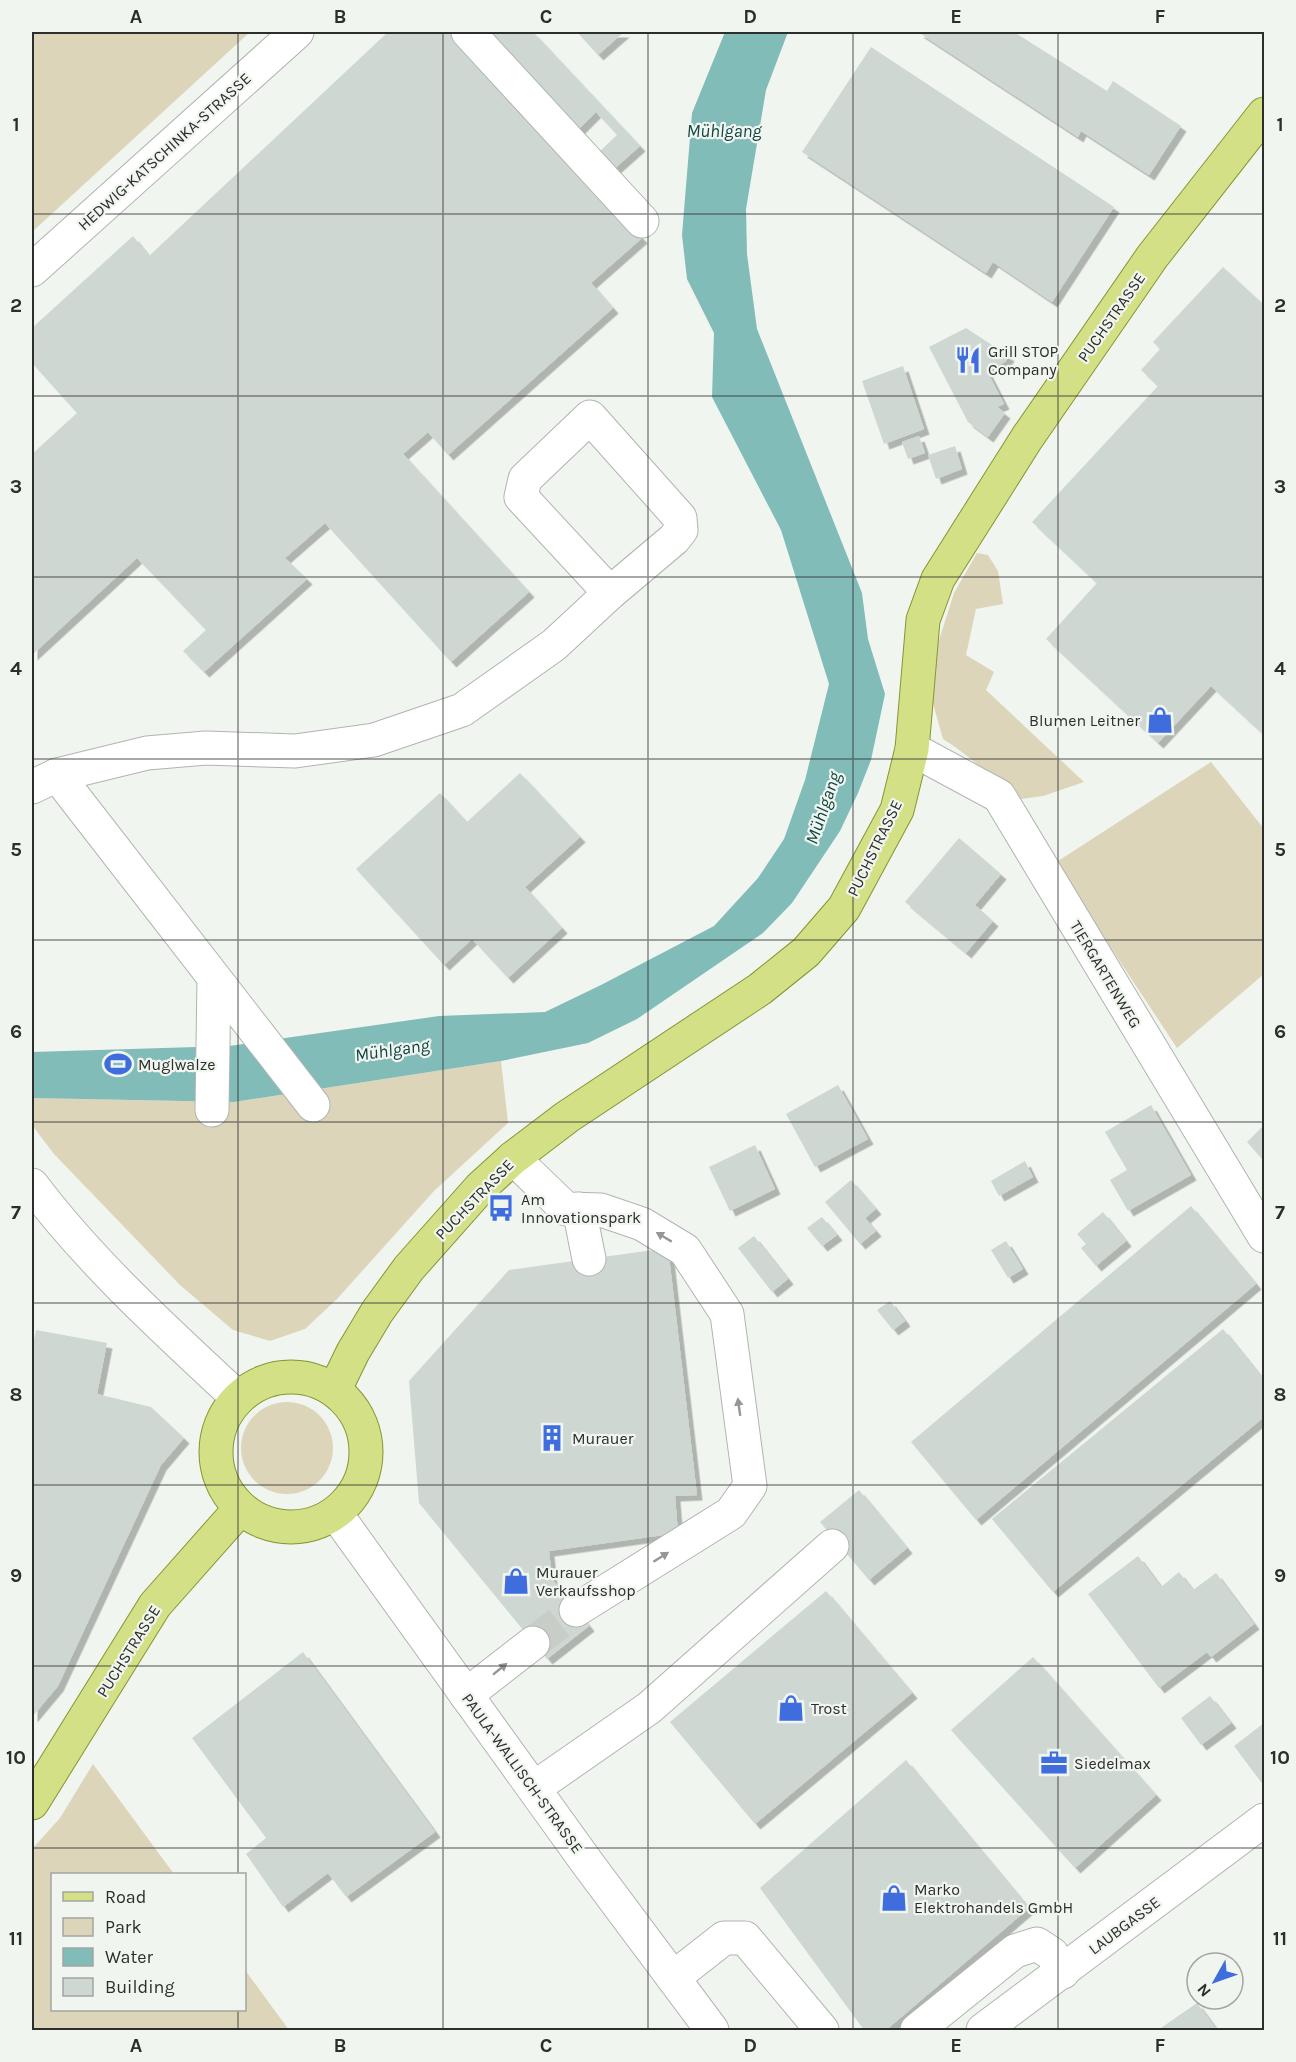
<svg xmlns="http://www.w3.org/2000/svg" width="1296" height="2062" font-family="Karla,sans-serif">
	<style>
		.green { fill: #dcd5ba }
		.water { fill: #82bcb8 }
		.building { fill: #cfd7d3; filter: url(#shadow) }
		.lines { fill: none; stroke-linecap: round; stroke-linejoin: round }
		.minor-tunnel { stroke: #c9cdc8; stroke-width: 33; stroke-dasharray: 33 16; stroke-linecap: butt }
		.minor-casing { stroke: #b0b5b0; stroke-width: 35 }
		.major-casing { stroke: #859532; stroke-width: 35 }
		.minor { stroke: #fff; stroke-width: 33 }
		.major { stroke: #d3e086; stroke-width: 33 }
		.oneway { fill: #969695 }
		.grid { fill: none; stroke: #2c2e2b; stroke-width: 1.5; stroke-opacity: 0.55 }
		.labels { text-anchor: middle; stroke-width: 4.5; stroke-linejoin: round; paint-order: stroke }
		.street-label { font-size: 16px; fill: #2c2e2b; stroke: #f0f5ef }
		.poi-label { font-size: 16px; fill: #2c2e2b; stroke: #f0f5ef; text-anchor: start }
		.water-label { font-size: 18px; font-style: italic; fill: #0f4442; stroke: #f0f5ef }
		.neatline { fill: none; stroke: #2c2e2b; stroke-width: 2 }
		.grid-label { font-size: 20px; text-anchor: middle; font-weight: bold; fill: #2c2e2b }
	</style>
	<defs>
		<filter id="shadow"><feDropShadow dx="5.5" dy="5.5" stdDeviation="0" flood-color="#0004"/></filter>
	</defs>
	<rect width="100%" height="100%" fill="#f0f5ef"/>
	<!-- green -->
	<g class="green">
		<path d="M32,32H250L32,232Z"/>
		<path d="M977,553L988,555L998,571L1003,604L976,609L966,655L994,672L986,690L1084,782L1043,796L1014,800C992,777 970,756 943,739L930,693L933,659L954,593Z"/>
		<path d="M1211,762L1264,829V974L1177,1048L1055,863Z"/>
		<path d="M501,1061L508,1123L434,1191L337,1299L305,1329L270,1341L233,1330L180,1285L54,1154L32,1125V1098L234,1102Z"/>
		<circle cx="287" cy="1448" r="46"/>
		<path d="M93,1764L174,1874H52V2010H244L245,1970L289,2030H32V1849L60,1818Z"/>
	</g>
	<!-- water -->
	<path class="water" d="M725,32H788L766,90L746,209L747,254L757,329L862,593L868,639L885,694L871,760L858,793L840,831L792,903L763,933L637,1019L588,1043L501,1061L234,1102L32,1098V1052L229,1046L439,1016L545,1012L601,985L714,926L758,878L784,839L805,780L829,684L781,530L712,397L714,333L687,279L682,235L692,113Z"/>
	<!-- building -->
	<g class="building">
		<path d="M388,32H456L642,238L591,283L613,308L448,455L428,432L403,454L529,592L451,662L325,523L285,558L307,579L204,672L183,651L206,630L137,558L32,655V454L77,413L32,363V328L133,236L149,256Z"/>
		<path d="M486,32H533L640,146L613,170L598,153L617,135L596,112L578,130Z"/>
		<path d="M577,32H624L598,55Z"/>
		<path d="M918,32H1014L1107,91L1113,81L1181,126L1149,175L1081,131L1078,137Z"/>
		<path d="M871,47L1114,207L1052,302L993,262L986,273L802,152Z"/>
		<path d="M1223,267L1264,305V735L1211,686L1158,743L1046,639L1097,583L1032,522L1158,386L1141,370L1160,349L1153,342Z"/>
		<path d="M966,328L1009,356L1005,362L987,371L1004,404L997,407L1005,413L988,437L968,422L929,347Z"/>
		<path d="M903,366L924,429L884,444L862,381Z"/>
		<path d="M919,436L925,453L908,459L902,442Z"/>
		<path d="M955,446L962,469L936,479L928,455Z"/>
		<path d="M520,773L580,837L525,887L562,928L508,978L472,939L444,965L356,869L440,793L467,822Z"/>
		<path d="M959,838L1001,874L975,905L993,921L966,953L905,902Z"/>
		<path d="M838,1085L868,1139L815,1167L786,1114Z"/>
		<path d="M1151,1105L1191,1175L1128,1211L1110,1180L1127,1170L1105,1132Z"/>
		<path d="M1264,1125V1161L1247,1142Z"/>
		<path d="M755,1145L775,1189L730,1211L709,1167Z"/>
		<path d="M1025,1161L1033,1177L999,1196L991,1181Z"/>
		<path d="M851,1180L876,1209L865,1218L876,1231L860,1244L825,1202Z"/>
		<path d="M1191,1206L1256,1284L976,1520L911,1442Z"/>
		<path d="M1103,1212L1126,1241L1096,1266L1081,1248L1086,1244L1077,1234Z"/>
		<path d="M822,1217L837,1235L822,1246L807,1228Z"/>
		<path d="M754,1236L788,1279L772,1292L738,1248Z"/>
		<path d="M1006,1241L1023,1269L1008,1278L991,1250Z"/>
		<path d="M668,1248L697,1495L675,1496L678,1533L549,1551L552,1579L589,1626L547,1659L419,1503L409,1381L509,1270Z"/>
		<path d="M890,1301L905,1321L893,1330L877,1310Z"/>
		<path d="M1223,1329L1264,1380V1417L1053,1592L992,1519Z"/>
		<path d="M36,1330L107,1343L97,1394L151,1407L184,1438L161,1465L58,1686L32,1717V1350Z"/>
		<path d="M859,1490L907,1548L869,1580L820,1522Z"/>
		<path d="M1138,1556L1161,1587L1179,1572L1193,1590L1216,1573L1254,1624L1211,1657L1207,1652L1159,1688L1088,1594Z"/>
		<path d="M826,1591L912,1693L755,1824L670,1722Z"/>
		<path d="M303,1652L435,1832L346,1897L328,1873L283,1907L246,1854L266,1838L192,1738Z"/>
		<path d="M1033,1657L1156,1795L1075,1868L951,1730Z"/>
		<path d="M1210,1696L1231,1723L1201,1745L1181,1718Z"/>
		<path d="M1264,1723V1786L1234,1746Z"/>
		<path d="M906,1760L1029,1908L886,2030H864L760,1888Z"/>
		<path d="M1197,2003L1217,2030H1158Z"/>
	</g>
	<g class="lines">
		<!-- minor-tunnel -->
		<path class="minor-tunnel" d="M533,1643L576,1610"/>
		<defs>
			<g id="minor">
				<path d="M468,32L642,221"/>
				<path d="M32,270L297,32"/>
				<path d="M590,417L680,518L681,530L674,539L610,593L521,497L525,479Z"/>
				<path d="M912,749L999,796L1264,1236"/>
				<path d="M57,775L313,1105"/>
				<path d="M32,787L57,775L147,753L206,748L295,751L374,740L462,710L554,645L610,593"/>
				<path d="M212,1110L214,979"/>
				<path d="M513,1158L566,1209L601,1210L642,1224L685,1250L727,1314L750,1486L731,1513L576,1610"/>
				<path d="M32,1185C91,1263 165,1330 237,1397"/>
				<path d="M579,1209L589,1259"/>
				<path d="M336,1514L588,1864L712,2030"/>
				<path d="M466,1695L533,1643"/>
				<path d="M534,1788L649,1708L832,1546"/>
				<path d="M673,1978L724,1938H745L822,2030"/>
				<path d="M917,2030L1015,1951L1037,1944L1052,1954L1063,1972"/>
				<path d="M983,2030L1264,1820"/>
			</g>
			<g id="major">
				<circle cx="291" cy="1452" r="75"/>
				<path d="M335,1389L353,1352L377,1312L409,1268L480,1188L513,1158L567,1117L760,989L806,952L844,908L897,810L912,749L923,620L938,579L1027,438L1152,257L1264,114"/>
				<path d="M32,1803L155,1605L240,1509"/>
			</g>
		</defs>
		<!-- minor casing -->
		<use href="#minor" class="minor-casing"/>
		<!-- major casing -->
		<use href="#major" class="major-casing"/>
		<!-- minor -->
		<use href="#minor" class="minor"/>
		<!-- major -->
		<use href="#major" class="major"/>
	</g>
	<!-- one-way arrows -->
	<defs><path id="oneway-solid" d="M-6-.8H1V-3.2L6.5 0L1 3.2V.8H-6Z" transform="scale(1.5)"/></defs>
	<g class="oneway">
		<use href="#oneway-solid" transform="translate(664 1237) rotate(-149)"/>
		<use href="#oneway-solid" transform="translate(739 1407) rotate(-98)"/>
		<use href="#oneway-solid" transform="translate(661 1557) rotate(-32)"/>
		<use href="#oneway-solid" transform="translate(500 1669) rotate(-39)"/>
	</g>
	<!-- grid -->
	<path class="grid" d="M238,32V1874M443,32V2030M648,32V2030M853,32V2030M1058,32V2030M32,214H1264M32,396H1264M32,577H1264M32,759H1264M32,940H1264M32,1122H1264M32,1303H1264M32,1485H1264M32,1666H1264M32,1848H1264M238,2010V2030"/>
	<!-- icons -->
	<defs>
		<symbol id="restaurant-bare" viewBox="-9 -9 18 18"><path d="M-5-6h1v4h1v-4h1v4h1v-4h1v5L-1.5 .5V6h-2V.5L-5-1ZM5-6V6H3V1.5H1.5Q1.5-4 5-6Z" fill="#3f6dde" stroke="#f0f5ef" stroke-width="2.5" paint-order="stroke"/></symbol>
		<symbol id="shop-bare" viewBox="-9 -9 18 18"><path d="M-5-2.5h2.3a2.7 3.5 0 0 1 5.4 0H5L5.5 6h-11ZM-1.5-2.5h3a1.5 2.3 0 0 0-3 0Z" fill="#3f6dde" stroke="#f0f5ef" stroke-width="2.5" paint-order="stroke"/></symbol>
		<symbol id="stadium-bare" viewBox="-9 -9 18 18"><path d="M0-5a6.5 5 0 1 0 0 10a6.5 5 0 1 0 0-10ZM-3.5-1.8h7v3.6h-7Z" fill="#3f6dde" stroke="#f0f5ef" stroke-width="2.5" paint-order="stroke"/></symbol>
		<symbol id="bus-bare" viewBox="-9 -9 18 18"><path d="M-5-6H5V4H4V6H2V4H-2V6H-4V4H-5ZM-3.5-4V0h7V-4ZM-3.5 1.2v1.5H-2V1.2ZM2 1.2v1.5H3.5V1.2Z" fill="#3f6dde" stroke="#f0f5ef" stroke-width="2.5" paint-order="stroke"/></symbol>
		<symbol id="building-bare" viewBox="-9 -9 18 18"><path d="M-4-6H4V6H1V3H-1V6H-4ZM-2.5-4.3h1.7v1.8h-1.7ZM.8-4.3h1.7v1.8H.8ZM-2.5-1h1.7V.8h-1.7ZM.8-1h1.7V.8H.8Z" fill="#3f6dde" stroke="#f0f5ef" stroke-width="2.5" paint-order="stroke"/></symbol>
		<symbol id="office-bare" viewBox="-9 -9 18 18"><path d="M-6-3h4V-5.5h4V-3h4V5H-6ZM-1-4.5V-3h2v-1.5ZM-6 0V1H6V0Z" fill="#3f6dde" stroke="#f0f5ef" stroke-width="2.5" paint-order="stroke"/></symbol>
	</defs>
	<g fill-rule="evenodd">
		<use href="#restaurant-bare" x="949" y="341" width="38" height="38"/>
		<use href="#shop-bare" x="1141" y="701" width="38" height="38"/>
		<use href="#stadium-bare" x="99" y="1045" width="38" height="38"/>
		<use href="#bus-bare" x="482" y="1189" width="38" height="38"/>
		<use href="#building-bare" x="533" y="1419" width="38" height="38"/>
		<use href="#shop-bare" x="497" y="1562" width="38" height="38"/>
		<use href="#shop-bare" x="772" y="1689" width="38" height="38"/>
		<use href="#office-bare" x="1035" y="1744" width="38" height="38"/>
		<use href="#shop-bare" x="875" y="1879" width="38" height="38"/>
	</g>
	<g class="labels">
		<!-- street labels -->
		<g class="street-label">
			<text transform="translate(164 151) rotate(-42)" y="6">HEDWIG-KATSCHINKA-STRASSE</text>
			<text transform="translate(1111 317) rotate(-55)" y="6">PUCHSTRASSE</text>
			<text transform="translate(874 848) rotate(-64)" y="6">PUCHSTRASSE</text>
			<text transform="translate(1106 974) rotate(59)" y="6">TIERGARTENWEG</text>
			<text transform="translate(474 1199) rotate(-46)" y="6">PUCHSTRASSE</text>
			<text transform="translate(128 1651) rotate(-58)" y="6">PUCHSTRASSE</text>
			<text transform="translate(523 1773) rotate(54)" y="6">PAULA-WALLISCH-STRASSE</text>
			<text transform="translate(1124 1925) rotate(-37)" y="6">LAUBGASSE</text>
		</g>
		<!-- poi labels -->
		<g class="poi-label">
			<text x="988" y="357">Grill STOP<tspan x="988" dy="18">Company</tspan></text>
			<text x="1140" y="726" text-anchor="end">Blumen Leitner</text>
			<text x="138" y="1070">Muglwalze</text>
			<text x="521" y="1205">Am<tspan x="521" dy="18">Innovationspark</tspan></text>
			<text x="572" y="1444">Murauer</text>
			<text x="536" y="1578">Murauer<tspan x="536" dy="18">Verkaufsshop</tspan></text>
			<text x="811" y="1714">Trost</text>
			<text x="1074" y="1769">Siedelmax</text>
			<text x="914" y="1895">Marko<tspan x="914" dy="18">Elektrohandels GmbH</tspan></text>
		</g>
		<!-- water labels -->
		<g class="water-label">
			<text x="724" y="137">Mühlgang</text>
			<text transform="translate(823 808) rotate(-71)" y="6">Mühlgang</text>
			<text transform="translate(392 1050) rotate(-8)" y="6">Mühlgang</text>
		</g>
	</g>
	<!-- border -->
	<rect width="1296" height="2062" fill="none" stroke="#f0f5ef" stroke-width="66"/>
	<!-- legend -->
	<rect x="51" y="1873" width="195" height="138" fill="#f0f5ef" stroke="#a2a5a1" stroke-width="1.5"/>
	<rect x="63" y="1892" width="30" height="9" fill="#d3e086" stroke="#a2a5a1" stroke-width="1.5"/>
	<text x="105" y="1903" font-size="18" fill="#2c2e2b">Road</text>
	<rect x="63" y="1918" width="30" height="18" fill="#dcd5ba" stroke="#a2a5a1" stroke-width="1.5"/>
	<text x="105" y="1933" font-size="18" fill="#2c2e2b">Park</text>
	<rect x="63" y="1948" width="30" height="18" fill="#82bcb8" stroke="#a2a5a1" stroke-width="1.5"/>
	<text x="105" y="1963" font-size="18" fill="#2c2e2b">Water</text>
	<rect x="63" y="1978" width="30" height="18" fill="#cfd7d3" stroke="#a2a5a1" stroke-width="1.5"/>
	<text x="105" y="1993" font-size="18" fill="#2c2e2b">Building</text>
	<!-- north arrow -->
	<g transform="translate(1215 1981) rotate(230)"><circle r="28" fill="#f0f5ef" stroke="#a2a5a1" stroke-width="1.5"/>
	<path d="M0-4.5L10 22L0 15L-10 22Z" fill="#3f6dde"/>
	<text y="-9" font-size="16" font-weight="bold" text-anchor="middle" fill="#2c2e2b">N</text>
	</g>
	<rect x="33" y="33" width="1230" height="1996" class="neatline"/>
	<g class="grid-label">
		<text x="136" y="23">A</text>
		<text x="340" y="23">B</text>
		<text x="546" y="23">C</text>
		<text x="750" y="23">D</text>
		<text x="956" y="23">E</text>
		<text x="1160" y="23">F</text>
		<text x="16" y="131">1</text>
		<text x="1280" y="131">1</text>
		<text x="16" y="312">2</text>
		<text x="1280" y="312">2</text>
		<text x="16" y="493">3</text>
		<text x="1280" y="493">3</text>
		<text x="16" y="675">4</text>
		<text x="1280" y="675">4</text>
		<text x="16" y="856">5</text>
		<text x="1280" y="856">5</text>
		<text x="16" y="1038">6</text>
		<text x="1280" y="1038">6</text>
		<text x="16" y="1219">7</text>
		<text x="1280" y="1219">7</text>
		<text x="16" y="1401">8</text>
		<text x="1280" y="1401">8</text>
		<text x="16" y="1582">9</text>
		<text x="1280" y="1582">9</text>
		<text x="16" y="1764">10</text>
		<text x="1280" y="1764">10</text>
		<text x="16" y="1945">11</text>
		<text x="1280" y="1945">11</text>
		<text x="136" y="2052">A</text>
		<text x="340" y="2052">B</text>
		<text x="546" y="2052">C</text>
		<text x="750" y="2052">D</text>
		<text x="956" y="2052">E</text>
		<text x="1160" y="2052">F</text>
	</g>
</svg>
